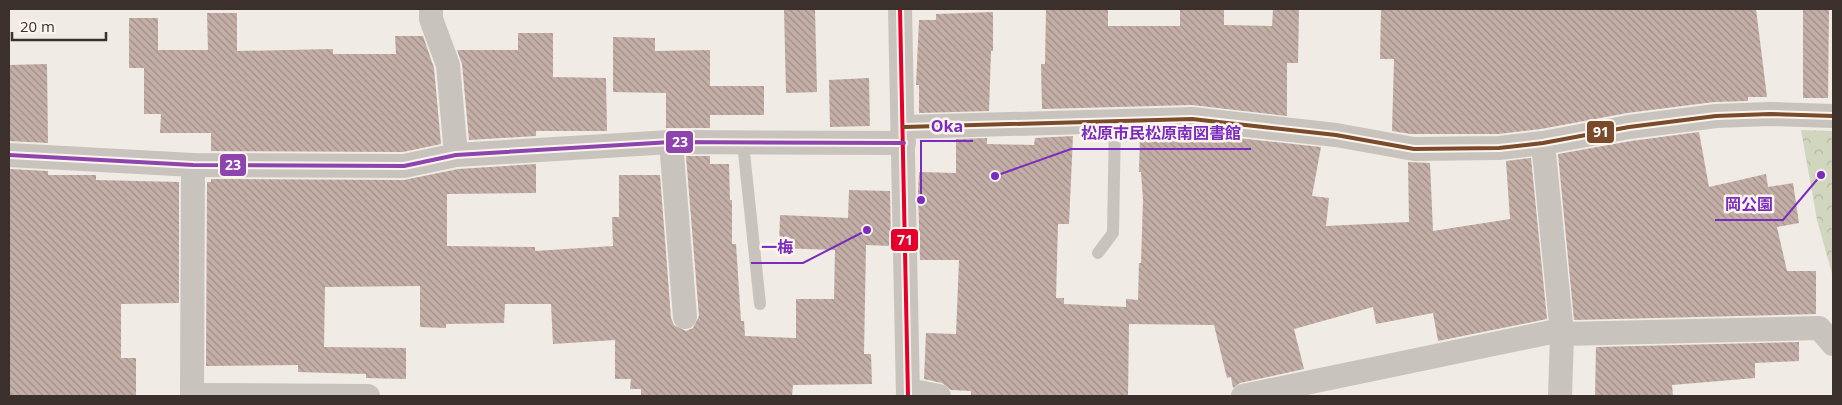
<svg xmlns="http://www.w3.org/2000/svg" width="1842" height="405" font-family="'Open Sans','Noto Sans JP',sans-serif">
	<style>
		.park { fill: url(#park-crowns) }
		.building { fill: url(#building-back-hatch) }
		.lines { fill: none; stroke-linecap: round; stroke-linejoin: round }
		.service { stroke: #c9c3be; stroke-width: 12 }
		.minor { stroke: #c9c3be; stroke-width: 24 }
		.bus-1-casing { stroke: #fbf5ee; stroke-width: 8 }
		.bus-2-casing { stroke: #fbf5ee; stroke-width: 8 }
		.bus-3-casing { stroke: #fbf5ee; stroke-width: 8 }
		.bus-1 { stroke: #e4002b; stroke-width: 4 }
		.bus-2 { stroke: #7a4b2a; stroke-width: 4 }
		.bus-3 { stroke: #8e44ad; stroke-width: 4 }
		.leader { fill: none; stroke: #7b2cbf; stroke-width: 2 }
		.callout-dot { fill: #7b2cbf; stroke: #fbf5ee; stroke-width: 2 }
		.callout-label { font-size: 16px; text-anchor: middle; font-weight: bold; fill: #7b2cbf; stroke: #fbf5ee; stroke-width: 5; stroke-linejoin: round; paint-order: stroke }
		.line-badge { stroke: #fbf5ee; stroke-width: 2 }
		.badge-label { font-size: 14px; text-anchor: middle; font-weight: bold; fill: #fff }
	</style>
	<defs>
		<pattern id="park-crowns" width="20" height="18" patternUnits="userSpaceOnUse" patternTransform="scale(1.25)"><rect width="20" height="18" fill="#d1d6bf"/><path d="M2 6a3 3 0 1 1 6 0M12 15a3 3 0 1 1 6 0" fill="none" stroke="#b4b8a4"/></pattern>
		<pattern id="building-back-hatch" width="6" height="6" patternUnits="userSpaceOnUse" patternTransform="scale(1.25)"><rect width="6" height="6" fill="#c3afa7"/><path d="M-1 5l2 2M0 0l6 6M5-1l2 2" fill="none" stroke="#a08f88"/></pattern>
	</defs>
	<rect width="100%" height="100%" fill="#f0ebe5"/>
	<!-- park -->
	<path class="park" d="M1801,130L1833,131V277L1817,220Z"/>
	<!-- building -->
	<g class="building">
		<path d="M784,9H815L817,92L786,93Z"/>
		<path d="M1046,9H1108V26H1180V9H1224V25L1272,26L1273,9H1299L1298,63H1287V116L1192,105L1042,109L1041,64H1045Z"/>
		<path d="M1381,9H1756L1767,97H1748V101L1714,102L1627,113L1541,129L1498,134H1411L1392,131L1394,59H1380Z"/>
		<path d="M1803,9H1829L1828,98H1803Z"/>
		<path d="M993,12V51H991L989,111L919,113V85H916L919,20H936V14Z"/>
		<path d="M207,13H237V51L333,49V54H396L395,36H423L434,68L441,144L403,152L211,151V133H160L161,114H144V68H129V18H158V50H208Z"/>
		<path d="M518,33H553V77L606,78L607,131H536V136L469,140L462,64L457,50H518Z"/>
		<path d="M613,37L655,38V51L710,50V86H764V115H710V128H666V93L613,92Z"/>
		<path d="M47,64L48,143L9,141V65Z"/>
		<path d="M869,78L870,126L830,127L829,80Z"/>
		<path d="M1699,132L1709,187L1766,174L1768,187L1793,183L1799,223L1777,227L1787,271H1816V314L1574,320L1558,154L1631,141Z"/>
		<path d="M1191,133L1321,147L1312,196L1329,198L1326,226L1409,222L1408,162L1430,163L1433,231L1510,219L1506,161L1531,158L1547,319L1438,341L1433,313L1376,324L1373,307L1294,329L1304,369L1240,383L1233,388L1231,377L1227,378L1214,325L1129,324L1128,396H971V391L951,390L942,383L924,379L926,333L956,334L959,260H920L918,192L919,172L956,173V139L987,138V144L1034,145L1035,138L1073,136L1069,224H1058L1056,298H1064V304L1126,307V299L1138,300L1139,263H1141L1143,200L1141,172H1139L1140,134Z"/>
		<path d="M686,156H710V164H729L730,200H732V244H736L741,321H744L745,336L796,338V299H834L835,250L779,248L780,215L848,218L849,190L890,191L891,246L866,245L864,354H871L872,384L793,385L792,396H641V389H630L631,379H615V340L553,344L551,304H505L504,323L446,324V328L420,327V286L325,287L324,347L406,348V379L366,378V374L298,372V365L206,366L207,182H211V179L404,180L458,169L536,164V193L447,194V246L535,247V251L613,246L612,217H619V175H660L671,318L674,325L686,331L693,328L699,316Z"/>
		<path d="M9,169L48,171V175H96V180L179,182V303L121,304V358H136V396H10Z"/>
		<path d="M1799,342V361L1755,363V378L1672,385L1673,396H1595L1596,347Z"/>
	</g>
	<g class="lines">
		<!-- service -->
		<g class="service">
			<path d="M743,143L760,304"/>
			<path d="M1098,253L1113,233L1115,121"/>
		</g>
		<!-- minor -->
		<g class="minor">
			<path d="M431,9V19L448,65L456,155"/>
			<path d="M900,9L908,396"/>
			<path d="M904,127L1192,119L1336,135L1414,149L1499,148L1543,143L1629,127L1716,116L1770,114L1833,116"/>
			<path d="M671,142L685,317"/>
			<path d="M1543,143L1562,334L1560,396"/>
			<path d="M9,155L193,165L404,166L456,155L671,142L904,143"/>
			<path d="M1562,334L1819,328L1833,344"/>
			<path d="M908,390L939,396"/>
			<path d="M192,395L368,396"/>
			<path d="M192,396L193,165"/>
			<path d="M1243,396L1561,330"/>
		</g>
		<defs>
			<path id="bus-1" d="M900,9L908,396"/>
			<path id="bus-2" d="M904,127L1192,119L1336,135L1414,149L1499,148L1543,143L1629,127L1716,116L1770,114L1833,116"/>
			<path id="bus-3" d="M9,155L193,165L404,166L456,155L671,142L904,143"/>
		</defs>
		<!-- bus-1 casing -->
		<use href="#bus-1" class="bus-1-casing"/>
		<!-- bus-2 casing -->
		<use href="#bus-2" class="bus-2-casing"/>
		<!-- bus-3 casing -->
		<use href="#bus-3" class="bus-3-casing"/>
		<!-- bus-1 -->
		<use href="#bus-1" class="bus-1"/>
		<!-- bus-2 -->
		<use href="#bus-2" class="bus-2"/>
		<!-- bus-3 -->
		<use href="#bus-3" class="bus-3"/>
	</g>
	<!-- callouts -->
	<path class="leader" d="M921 200L921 141H973M995 176L1071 149H1251M1821 175L1783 220H1715M867 230L803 263H751"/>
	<g class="callout-dot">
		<circle cx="921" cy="200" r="5"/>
		<circle cx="995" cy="176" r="5"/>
		<circle cx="1821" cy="175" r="5"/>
		<circle cx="867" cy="230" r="5"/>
	</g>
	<g class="callout-label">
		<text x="947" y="132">Oka</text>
		<text x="1161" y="139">松原市民松原南図書館</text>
		<text x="1749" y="210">岡公園</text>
		<text x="777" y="253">一梅</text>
	</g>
	<g class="line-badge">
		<rect x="1586" y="120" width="29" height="24" rx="5" fill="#7a4b2a"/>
		<rect x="665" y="130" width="29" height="24" rx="5" fill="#8e44ad"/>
		<rect x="219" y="153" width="28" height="24" rx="5" fill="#8e44ad"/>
		<rect x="890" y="228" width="29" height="24" rx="5" fill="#e4002b"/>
	</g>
	<g class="badge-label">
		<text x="1601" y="137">91</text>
		<text x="680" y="147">23</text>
		<text x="233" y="170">23</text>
		<text x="905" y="245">71</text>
	</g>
	<!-- border -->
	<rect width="1842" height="405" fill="none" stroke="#3b302b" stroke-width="20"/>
	<!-- scale -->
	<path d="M12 32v8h94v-8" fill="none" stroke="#3b302b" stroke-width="2.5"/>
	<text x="20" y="32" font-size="15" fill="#3b302b" stroke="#fbf5ee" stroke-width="4" paint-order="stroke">20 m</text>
</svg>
